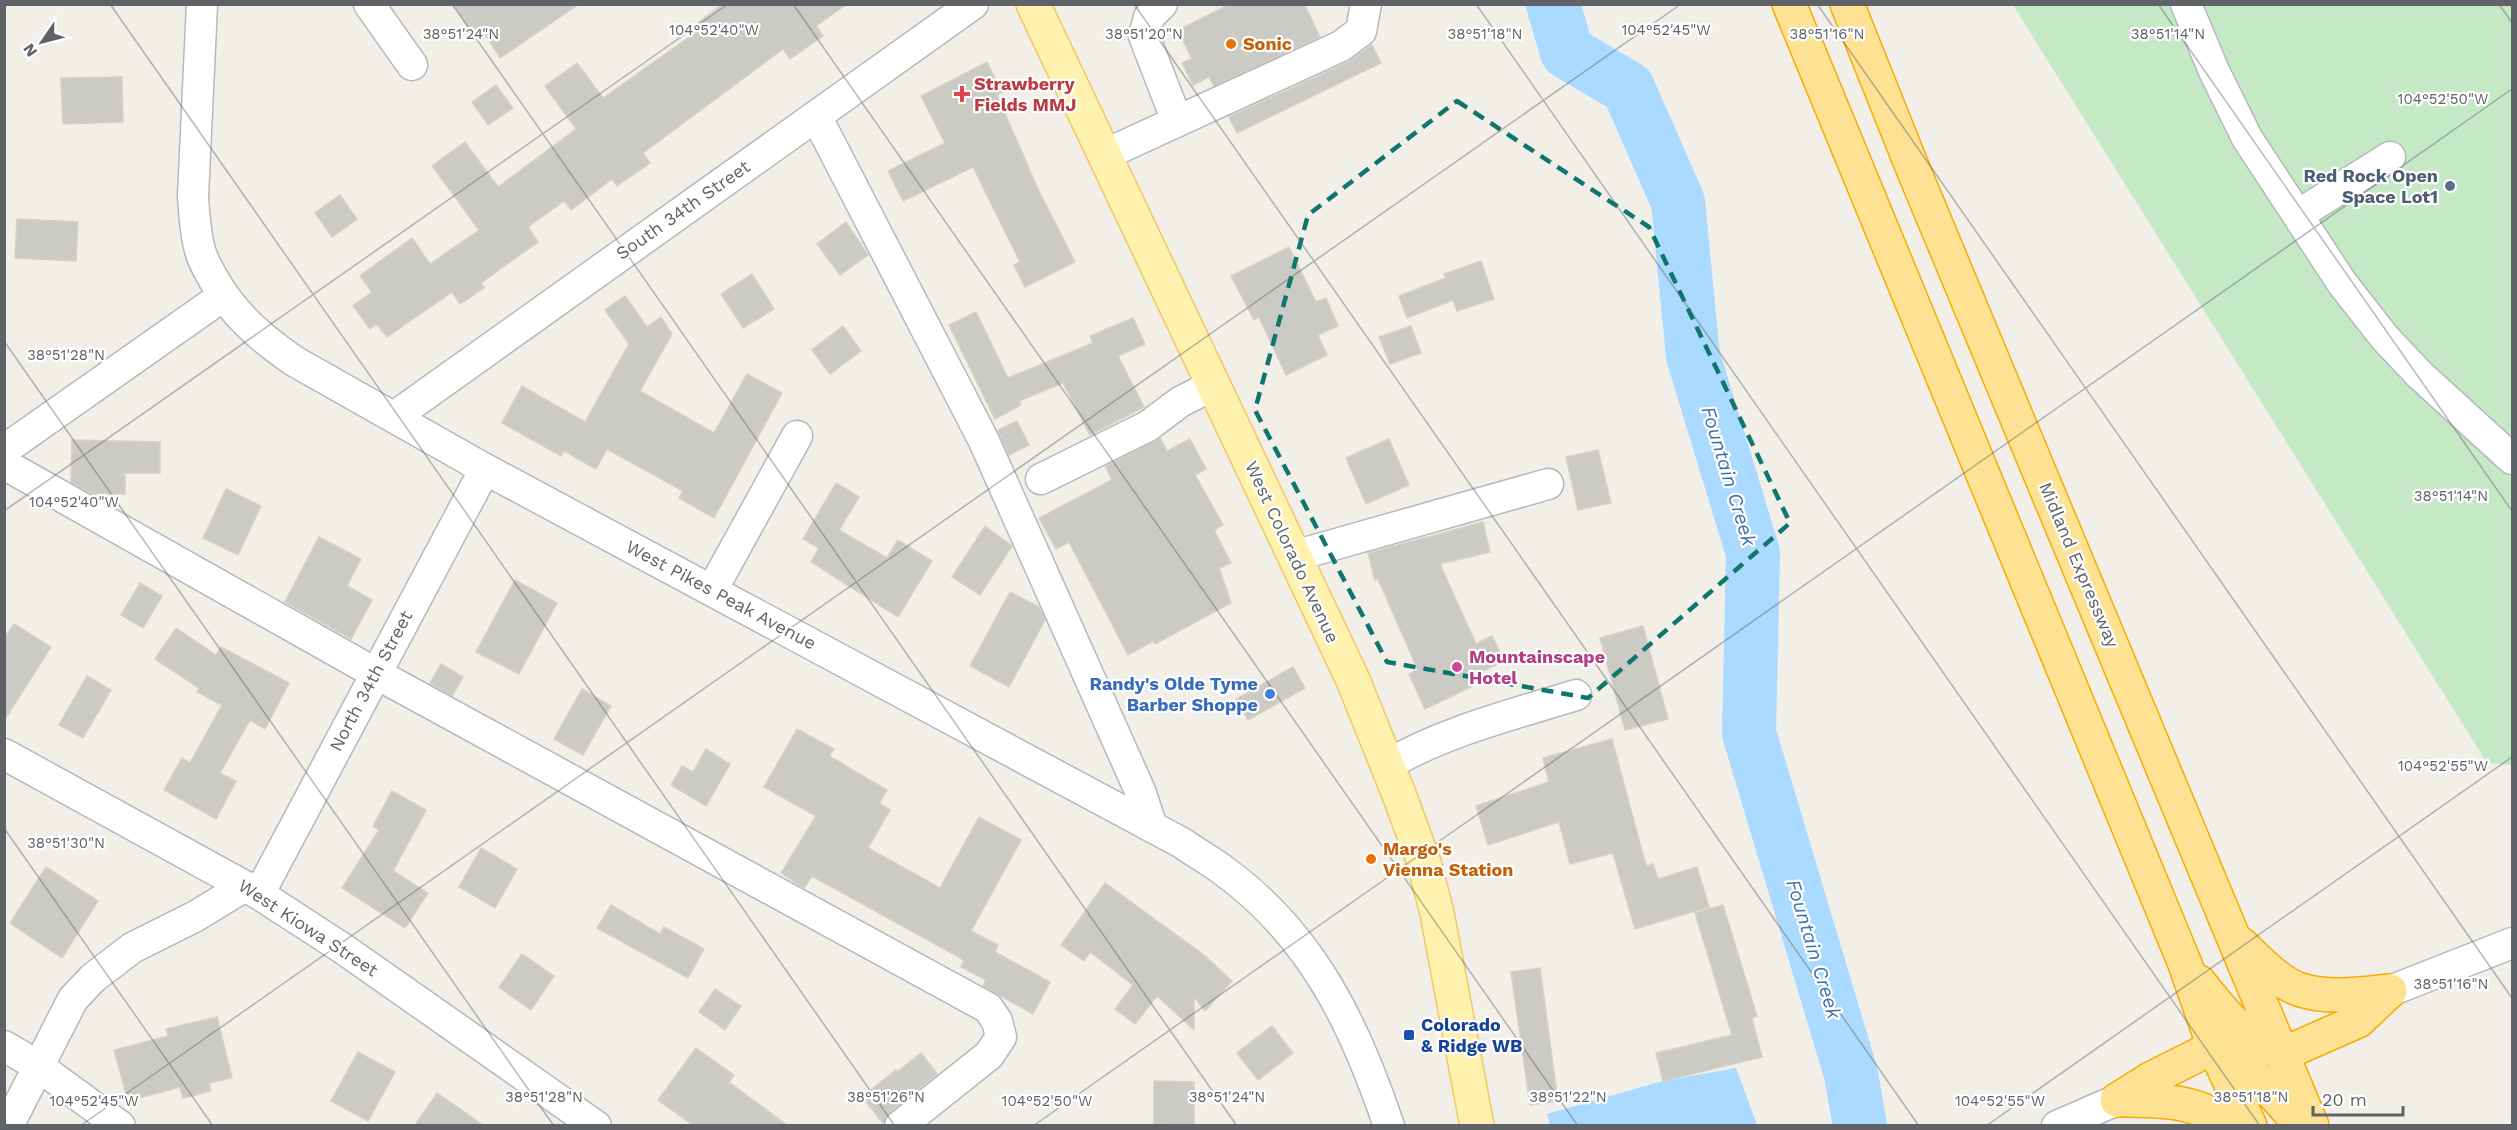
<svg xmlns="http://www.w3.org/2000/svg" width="2517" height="1130" font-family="'Work Sans',sans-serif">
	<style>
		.green { fill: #c5e8c5 }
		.water { fill: #aadaff }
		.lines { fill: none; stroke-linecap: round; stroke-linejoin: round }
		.river { stroke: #aadaff; stroke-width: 54 }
		.building { fill: #cccac5; stroke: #d6d1c6; stroke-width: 1.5 }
		.minor-casing { stroke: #b5b8bc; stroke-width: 33 }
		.major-casing { stroke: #f2c960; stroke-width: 36 }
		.highway-casing { stroke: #f9ab00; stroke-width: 36 }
		.minor { stroke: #fff; stroke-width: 30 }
		.major { stroke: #fff2af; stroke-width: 33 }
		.highway { stroke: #fde293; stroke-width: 33 }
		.marked { fill: none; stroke: #0f766e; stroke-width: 4.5; stroke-dasharray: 12 8; stroke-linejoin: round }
		.ticks { fill: none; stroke: #5f6368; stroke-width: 1.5; stroke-opacity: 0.45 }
		.food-dot { fill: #e8710a; stroke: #fff; stroke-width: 2 }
		.health-dot { fill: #e0444e; stroke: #fff; stroke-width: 2 }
		.service-dot { fill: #5c6f8a; stroke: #fff; stroke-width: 2 }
		.hotel-dot { fill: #d1479c; stroke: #fff; stroke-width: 2 }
		.shop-dot { fill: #3f7fe0; stroke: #fff; stroke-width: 2 }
		.transit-dot { fill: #1a4fb4; stroke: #fff; stroke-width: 2 }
		.labels { text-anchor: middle; stroke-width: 4.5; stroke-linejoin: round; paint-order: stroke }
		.food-label { font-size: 18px; font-weight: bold; fill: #c56008; stroke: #fff; text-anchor: start }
		.health-label { font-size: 18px; font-weight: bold; fill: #be3a42; stroke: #fff; text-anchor: start }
		.service-label { font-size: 18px; font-weight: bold; fill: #4e5e75; stroke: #fff; text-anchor: end }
		.street-label { font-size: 18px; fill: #5f6368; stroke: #fff }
		.hotel-label { font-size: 18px; font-weight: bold; fill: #b23c85; stroke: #fff; text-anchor: start }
		.shop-label { font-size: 18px; font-weight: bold; fill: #366cbe; stroke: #fff; text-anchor: end }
		.transit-label { font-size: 18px; font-weight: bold; fill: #164399; stroke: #fff; text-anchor: start }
		.water-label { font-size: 20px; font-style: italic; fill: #4174aa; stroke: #fff }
		.ticks-label { font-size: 15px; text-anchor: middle; fill: #5f6368; stroke: #fff; stroke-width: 4.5; stroke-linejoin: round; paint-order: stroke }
	</style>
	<rect width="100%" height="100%" fill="#f1efe8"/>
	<!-- green -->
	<path class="green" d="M2013,5H2512V765L2487,763Z"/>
	<!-- water -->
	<path class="water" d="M1736,1068L1757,1125H1550L1547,1114L1663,1081Z"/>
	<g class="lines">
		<!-- river -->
		<path class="river" d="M1553,4L1567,52L1628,88L1678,202L1693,356L1753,553L1749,733L1851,1074L1860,1126"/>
	</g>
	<!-- building -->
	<g class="building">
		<path d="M453,4H579L500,58L483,31L475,37Z"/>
		<path d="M723,4H847L816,26L823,36L790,59L783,49L643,153L650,163L617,186L612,179L571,210L564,201L528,227L538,242L481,283L484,288L460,304L452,292L387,337L376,324L370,329L353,306L372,292L360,276L412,238L430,264L479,230L432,166L465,142L498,187L576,129L545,86L577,63L603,98L692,35L688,30Z"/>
		<path d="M1230,4H1304L1320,37L1214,86L1209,77L1193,85L1182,63L1192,59L1178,30Z"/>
		<path d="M1372,45L1381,63L1237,133L1229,117L1348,62Z"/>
		<path d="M987,62L1002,92L997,95L1038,189L1075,262L1025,287L1014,265L1020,262L973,167L903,201L888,171L945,143L921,96Z"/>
		<path d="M122,77L123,122L63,124L61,78Z"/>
		<path d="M496,85L513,108L488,125L472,102Z"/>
		<path d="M340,195L357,219L332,237L315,213Z"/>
		<path d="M17,219L78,222L76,261L15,258Z"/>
		<path d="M846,222L868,255L840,275L817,244Z"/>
		<path d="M1289,247L1316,302L1326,298L1338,326L1318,335L1327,355L1286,375L1259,317L1254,320L1231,276Z"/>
		<path d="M1481,261L1494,299L1457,311L1453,300L1407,318L1399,296L1446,278L1444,274Z"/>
		<path d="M752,274L774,309L743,328L721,294Z"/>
		<path d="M625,296L647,327L661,317L672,334L640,391L714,433L747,374L782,393L714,518L679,498L683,491L607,449L596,469L564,451L561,456L502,423L522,386L585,422L629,344L605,310Z"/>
		<path d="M976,312L1008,378L1093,343L1090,336L1133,318L1145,344L1118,356L1144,407L1090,435L1063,383L1019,401L1021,405L995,419L949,325Z"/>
		<path d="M843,326L861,351L830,374L812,350Z"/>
		<path d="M1411,326L1421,353L1390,364L1379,337Z"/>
		<path d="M1017,421L1029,445L1009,455L998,430Z"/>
		<path d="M1160,438L1167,451L1190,439L1206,469L1195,475L1223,525L1214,530L1231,563L1219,568L1231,603L1155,644L1153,641L1128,655L1069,542L1056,549L1039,518L1112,480L1106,466Z"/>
		<path d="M1389,439L1409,485L1366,504L1346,458Z"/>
		<path d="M72,440L160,442V473H125V494H92L71,482Z"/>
		<path d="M1598,450L1611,503L1578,510L1566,457Z"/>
		<path d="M836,483L859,497L839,530L887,558L898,540L932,561L898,617L811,562L819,548L803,539Z"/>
		<path d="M226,489L261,506L238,555L203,538Z"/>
		<path d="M1483,522L1490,552L1440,564L1476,644L1492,636L1504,661L1477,674L1481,682L1425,709L1409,674L1418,670L1378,579L1375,580L1368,553Z"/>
		<path d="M985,526L1012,546L980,595L952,577Z"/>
		<path d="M319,537L361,559L347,586L372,600L351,639L285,602Z"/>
		<path d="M515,580L557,603L519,674L476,652Z"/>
		<path d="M140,583L162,596L143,628L121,615Z"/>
		<path d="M1010,592L1039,607L1045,620L1009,687L970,666Z"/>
		<path d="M14,624L51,647L4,721V639Z"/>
		<path d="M1643,626L1668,719L1625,730L1600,638Z"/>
		<path d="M176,628L216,655L221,647L289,683L265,729L250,720L220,773L236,781L216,819L164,790L182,758L190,763L222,705L197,692L199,688L155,659Z"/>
		<path d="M441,664L463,677L452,696L430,683Z"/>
		<path d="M1293,667L1305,688L1248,720L1236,699Z"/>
		<path d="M87,676L111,690L83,738L59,725Z"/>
		<path d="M582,689L611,706L583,755L554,739Z"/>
		<path d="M797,729L834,749L829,756L887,790L879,803L890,810L868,848L940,888L979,817L1021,840L971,931L998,945L995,952L1050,982L1033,1014L983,986L986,980L961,967L964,960L812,876L804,888L781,873L816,816L764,787Z"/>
		<path d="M1612,739L1646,866L1653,864L1658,879L1697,867L1709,907L1635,929L1613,853L1570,864L1559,822L1488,845L1476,806L1549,782L1543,758Z"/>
		<path d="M706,749L730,764L706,806L671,785L682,766L693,772Z"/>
		<path d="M392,791L426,810L393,871L428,893L405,928L342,888L379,830L373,826Z"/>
		<path d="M481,848L517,869L495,908L459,887Z"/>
		<path d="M46,867L98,901L62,958L10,923Z"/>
		<path d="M1105,883L1204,955L1232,981L1205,1011L1194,997V1030L1157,996L1135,1024L1115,1009L1133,985L1090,952L1084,961L1061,945Z"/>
		<path d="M611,905L660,934L664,927L704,949L688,978L597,928Z"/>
		<path d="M1723,905L1757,1016L1752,1018L1762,1057L1663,1081L1656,1053L1732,1035L1695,913Z"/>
		<path d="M522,954L554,976L531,1010L499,987Z"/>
		<path d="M1540,968L1558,1101L1530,1105L1511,972Z"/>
		<path d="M715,989L741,1006L725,1030L699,1012Z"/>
		<path d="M217,1017L232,1078L209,1083L211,1091L183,1098L180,1087L128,1101L114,1050L168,1036L166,1029Z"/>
		<path d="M1272,1026L1293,1053L1258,1080L1237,1053Z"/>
		<path d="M696,1048L734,1075L729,1082L787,1125H693L658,1100Z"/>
		<path d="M358,1052L395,1072L368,1121L331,1101Z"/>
		<path d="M921,1053L937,1074L889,1113L883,1123L862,1097L896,1070L897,1072Z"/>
		<path d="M1154,1081L1194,1082V1125L1154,1124Z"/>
		<path d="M437,1093L483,1125H415Z"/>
	</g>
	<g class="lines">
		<defs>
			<g id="minor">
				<path d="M202,4L193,196C194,212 195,230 199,246C201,258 208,269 214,280C234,315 261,338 294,361L485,469L1182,843C1196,853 1211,861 1224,871C1312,935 1355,1025 1389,1126"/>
				<path d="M369,4L412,65"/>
				<path d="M1162,4L1149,17L1144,36L1177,121"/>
				<path d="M2186,4L2214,71L2247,138L2342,283L2385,338L2419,374L2512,459"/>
				<path d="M816,116L984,441L1140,791L1152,827"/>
				<path d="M1104,155L1341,46L1361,31L1366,4"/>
				<path d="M2298,215L2390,157"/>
				<path d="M394,417L973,4"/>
				<path d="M4,450L223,296"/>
				<path d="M4,464L375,673L988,1008L997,1021L1001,1037L989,1055L900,1126"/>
				<path d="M1041,479L1148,426L1180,402L1213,385"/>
				<path d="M1294,556L1548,484"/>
				<path d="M712,590L797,436"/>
				<path d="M4,754L259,894L342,948L596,1126"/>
				<path d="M1387,765C1446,731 1511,715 1576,695"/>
				<path d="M259,894L485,469"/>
				<path d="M2390,991L2512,943"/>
				<path d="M4,1046L38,1066L120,1126"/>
				<path d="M8,1126L73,999L93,978L132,948L196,916L245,886"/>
				<path d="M2057,1126L2117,1100"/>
			</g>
			<path id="major" d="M1033,4L1353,680L1400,797L1424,863L1437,913L1477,1126"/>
			<g id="highway">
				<path d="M1789,4L2185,964L2214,1047L2250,1126"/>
				<path d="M1847,4L1913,169L2312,1126"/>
				<path d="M2241,944C2256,958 2280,984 2301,990C2330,999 2360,994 2390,991"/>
				<path d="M2199,982C2225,1015 2243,1038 2283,1054L2358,1021L2390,991"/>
				<path d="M2216,1048C2252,1071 2274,1091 2300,1126"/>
				<path d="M2117,1100C2157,1100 2197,1099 2230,1126"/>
				<path d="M2117,1100L2152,1078L2214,1047"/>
			</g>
		</defs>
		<!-- minor casing -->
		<use href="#minor" class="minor-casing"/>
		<!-- major casing -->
		<use href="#major" class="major-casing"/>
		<!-- highway casing -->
		<use href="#highway" class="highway-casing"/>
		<!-- minor -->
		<use href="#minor" class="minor"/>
		<!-- major -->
		<use href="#major" class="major"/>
		<!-- highway -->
		<use href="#highway" class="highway"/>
	</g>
	<!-- marked area -->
	<path class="marked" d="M1457,101L1649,227L1790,523L1588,698L1387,662L1255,410L1308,215Z"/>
	<!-- ticks -->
	<path class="ticks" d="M110,4L895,1126M452,4L1237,1126M793,4L1578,1126M1134,4L1919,1126M1476,4L2260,1126M1817,4L2512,998M2158,4L2512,511M2499,4L2512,23M4,341L554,1126M4,511L728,4M4,828L213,1126M80,1126L1681,4M1033,1126L2512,89M1986,1126L2512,757"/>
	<!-- markers -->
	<g class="food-dot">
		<circle cx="1231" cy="44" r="6"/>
		<circle cx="1371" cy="859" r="6"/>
	</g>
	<path class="health-dot" d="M959 85h6v6h6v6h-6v6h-6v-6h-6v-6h6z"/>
	<circle class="service-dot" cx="2450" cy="186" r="6"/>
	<circle class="hotel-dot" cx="1457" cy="667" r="6"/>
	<circle class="shop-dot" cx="1270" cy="694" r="6"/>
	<rect class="transit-dot" x="1403" y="1029" width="12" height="12" rx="3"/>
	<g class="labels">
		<!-- food labels -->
		<g class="food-label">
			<text x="1243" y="50">Sonic</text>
			<text x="1383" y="855">Margo's<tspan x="1383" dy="21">Vienna Station</tspan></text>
		</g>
		<!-- health labels -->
		<g class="health-label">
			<text x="974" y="90">Strawberry<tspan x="974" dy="21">Fields MMJ</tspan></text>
		</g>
		<!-- service labels -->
		<g class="service-label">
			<text x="2438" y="182">Red Rock Open<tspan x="2438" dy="21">Space Lot1</tspan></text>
		</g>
		<!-- street labels -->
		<g class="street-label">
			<text transform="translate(683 210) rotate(-35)" y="6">South 34th Street</text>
			<text transform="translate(1292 552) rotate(65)" y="6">West Colorado Avenue</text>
			<text transform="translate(2079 565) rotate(67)" y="6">Midland Expressway</text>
			<text transform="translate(721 595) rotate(28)" y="6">West Pikes Peak Avenue</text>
			<text transform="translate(371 681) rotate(-62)" y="6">North 34th Street</text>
			<text transform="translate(308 928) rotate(33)" y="6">West Kiowa Street</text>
		</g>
		<!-- hotel labels -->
		<g class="hotel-label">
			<text x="1469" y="663">Mountainscape<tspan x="1469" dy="21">Hotel</tspan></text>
		</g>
		<!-- shop labels -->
		<g class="shop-label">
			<text x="1258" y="690">Randy's Olde Tyme<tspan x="1258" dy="21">Barber Shoppe</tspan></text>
		</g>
		<!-- transit labels -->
		<g class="transit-label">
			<text x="1421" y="1031">Colorado<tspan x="1421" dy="21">&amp; Ridge WB</tspan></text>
		</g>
		<!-- water labels -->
		<g class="water-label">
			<text transform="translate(1729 476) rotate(73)" y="7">Fountain Creek</text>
			<text transform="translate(1814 949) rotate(73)" y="7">Fountain Creek</text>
		</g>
	</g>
	<g class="ticks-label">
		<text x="714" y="35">104°52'40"W</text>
		<text x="1666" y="35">104°52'45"W</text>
		<text x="461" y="39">38°51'24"N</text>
		<text x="1144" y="39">38°51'20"N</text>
		<text x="1485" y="39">38°51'18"N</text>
		<text x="1827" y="39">38°51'16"N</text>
		<text x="2168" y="39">38°51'14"N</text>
		<text x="2443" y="104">104°52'50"W</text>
		<text x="66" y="360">38°51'28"N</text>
		<text x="2451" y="501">38°51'14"N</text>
		<text x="74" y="507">104°52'40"W</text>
		<text x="2443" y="771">104°52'55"W</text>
		<text x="66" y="848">38°51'30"N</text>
		<text x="2451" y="989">38°51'16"N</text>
		<text x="544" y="1102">38°51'28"N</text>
		<text x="886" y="1102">38°51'26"N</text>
		<text x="1227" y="1102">38°51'24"N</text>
		<text x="1568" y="1102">38°51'22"N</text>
		<text x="2251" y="1102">38°51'18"N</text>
		<text x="94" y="1106">104°52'45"W</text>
		<text x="1047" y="1106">104°52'50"W</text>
		<text x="2000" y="1106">104°52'55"W</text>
	</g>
	<!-- border -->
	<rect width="2517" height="1130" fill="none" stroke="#5f6368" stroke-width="12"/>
	<!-- north arrow -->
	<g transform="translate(42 42) rotate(235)" stroke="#ffffff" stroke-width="4.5" paint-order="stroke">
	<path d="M0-4.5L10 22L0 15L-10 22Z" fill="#5f6368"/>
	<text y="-9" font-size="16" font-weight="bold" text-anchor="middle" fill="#5f6368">N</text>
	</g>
	<!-- scale -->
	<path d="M2313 1106v9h90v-9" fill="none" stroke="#5f6368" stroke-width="3"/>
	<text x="2322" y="1106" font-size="18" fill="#5f6368" stroke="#ffffff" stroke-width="4.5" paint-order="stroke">20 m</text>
</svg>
